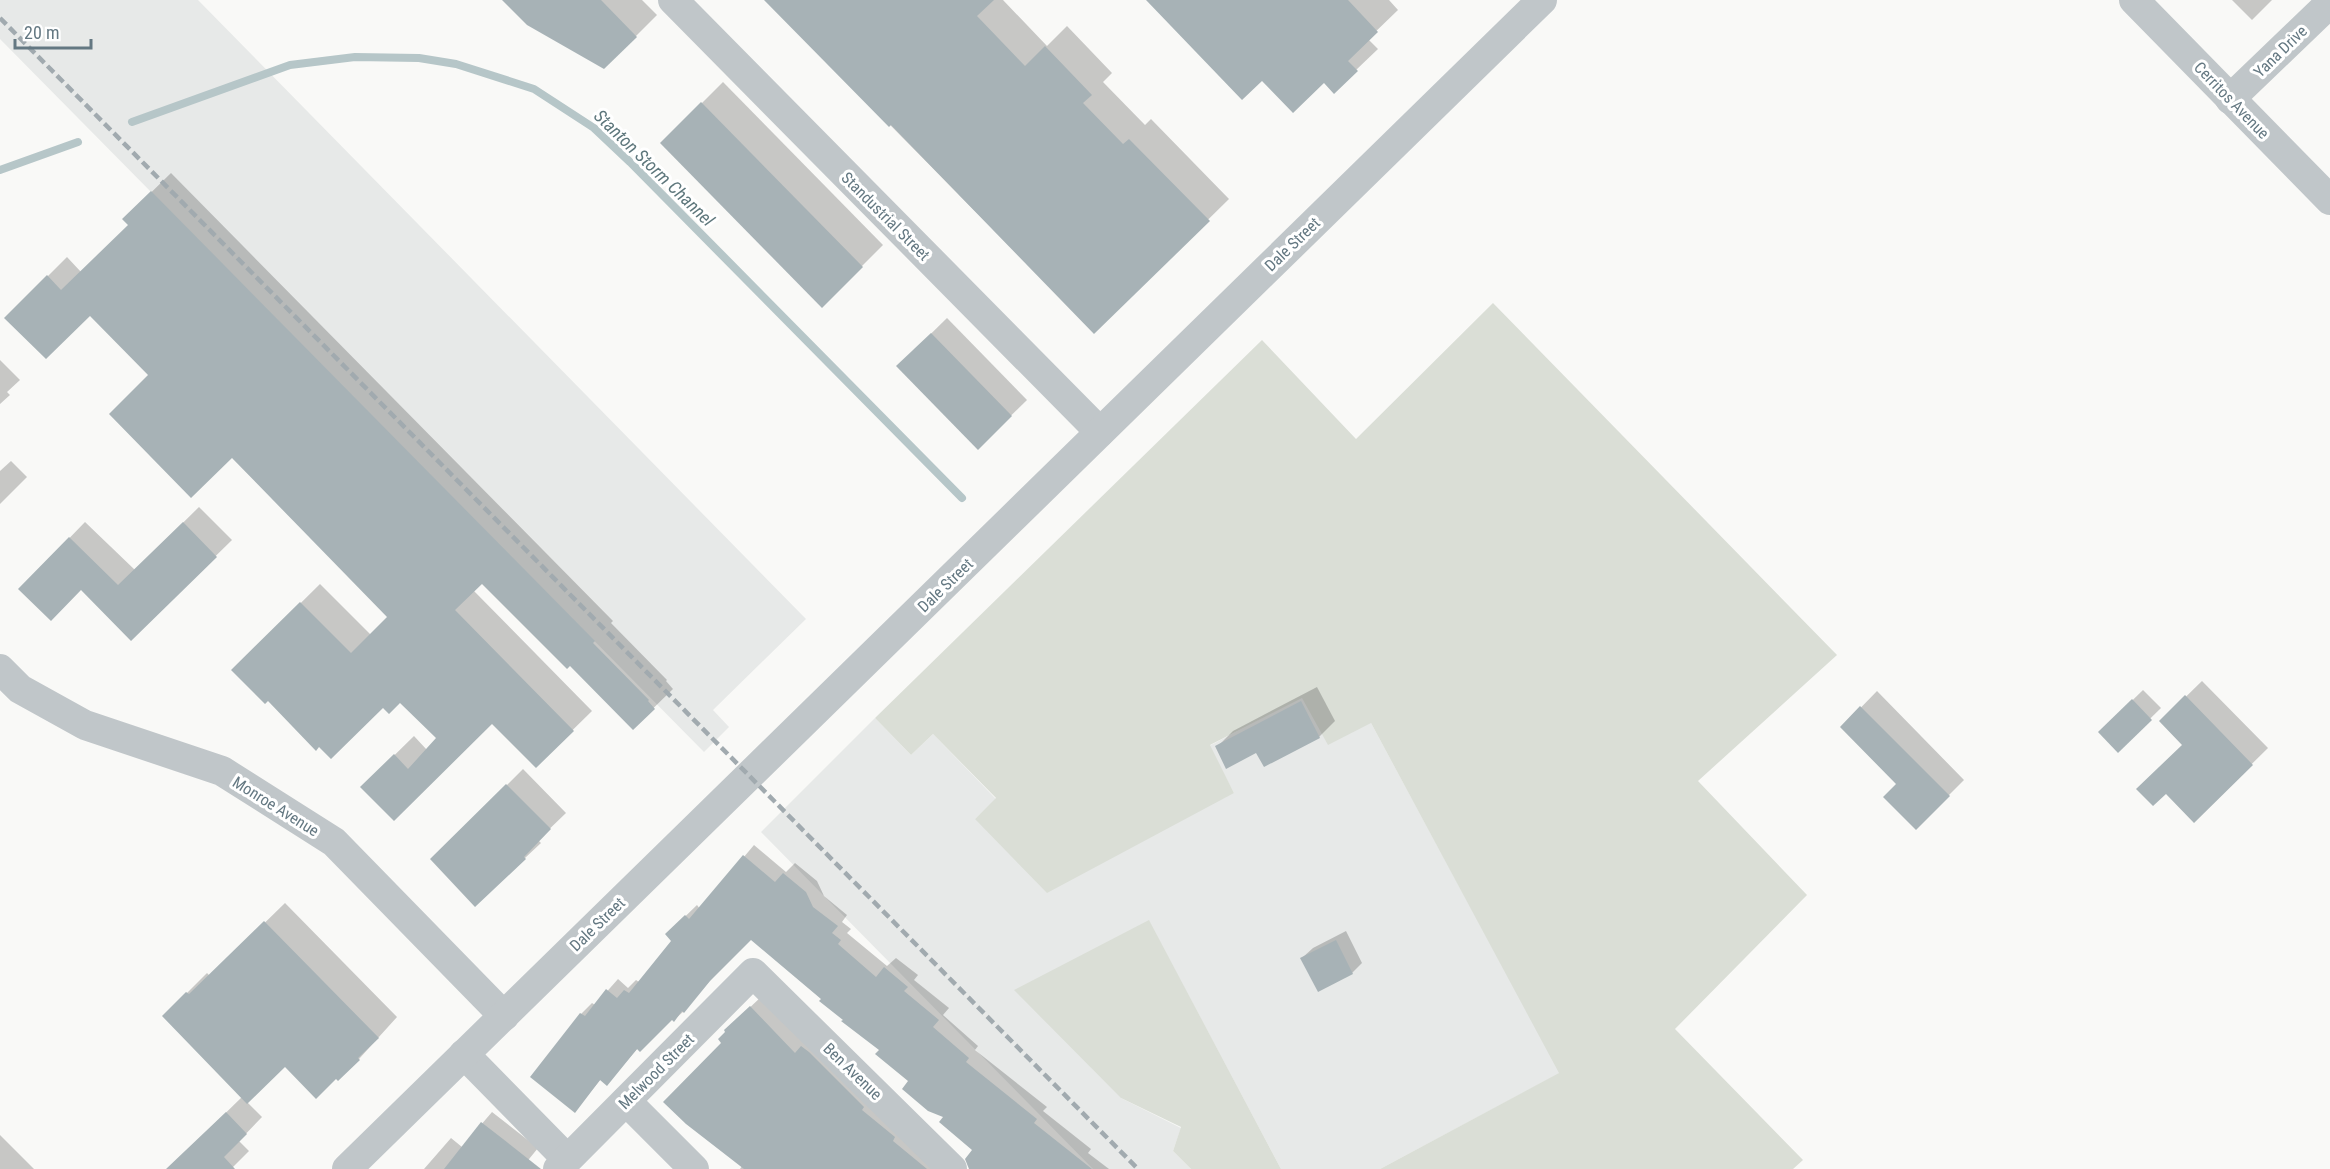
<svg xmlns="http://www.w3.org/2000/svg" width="2330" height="1169" font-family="'Roboto Condensed',sans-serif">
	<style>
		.built { fill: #e7e9e8 }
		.green { fill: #daded6 }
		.shadow { fill: #0003 }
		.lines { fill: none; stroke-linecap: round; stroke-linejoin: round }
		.stream { stroke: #b6c6c8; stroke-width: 8 }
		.building { fill: #a7b2b6 }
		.minor { stroke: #c0c6c9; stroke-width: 30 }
		.rail { stroke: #a1aaaf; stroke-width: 4.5; stroke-dasharray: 9 4.5; stroke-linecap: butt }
		.labels { text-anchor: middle; stroke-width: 6; stroke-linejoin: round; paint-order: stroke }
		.street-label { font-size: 16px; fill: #647882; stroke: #fff }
		.water-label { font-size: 18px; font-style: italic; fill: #5e777c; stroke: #fff }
	</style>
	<rect width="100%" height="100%" fill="#f9f9f7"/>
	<!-- built -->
	<g class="built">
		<path d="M0,0H198L806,619L713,710L729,727L704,752L0,39Z"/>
		<path d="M1302,697L1371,723L1560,1073L1380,1169H1281L1149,921L1121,1098L1181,1128L1173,1151L1191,1169H1093L761,832L875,718L911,755L933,734L996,799L975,819L1234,793L1209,746Z"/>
	</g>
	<!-- green -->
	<g class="green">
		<path d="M1493,303L1837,655L1698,781L1807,895L1675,1029L1803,1160L1793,1169H1380L1559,1073L1371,723L1328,745L1302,698L1210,745L1234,793L1047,893L975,819L996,798L933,734L911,755L875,718L1262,340L1356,439Z"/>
		<path d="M1149,920L1281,1169H1191L1173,1151L1181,1127L1121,1098L1014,990Z"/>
	</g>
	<!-- shadow -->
	<g class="shadow">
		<path d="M505,0H642L657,15L604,68Z"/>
		<path d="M767,0H1003L1047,46L1067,26L1112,73L1103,82L1145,125L1151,119L1229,199L1094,332Z"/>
		<path d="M1148,0H1389L1398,10L1368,39L1378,49L1334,91L1324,81L1262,78Z"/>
		<path d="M2232,0H2272L2252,20Z"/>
		<path d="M723,82L883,245L822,306L662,143Z"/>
		<path d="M171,173L613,621L611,623L667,680L666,681L673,689L633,728L570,664L482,582L473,590L592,711L536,766L492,721L394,819L362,787L414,736L427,750L438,738L401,700L383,706L268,699L233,670L320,584L371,635L389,617L90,313L6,318L67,257L81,272L130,224L124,219Z"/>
		<path d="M947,318L1027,400L978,448L898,366Z"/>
		<path d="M0,360L20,380L7,392L10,395L0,404Z"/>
		<path d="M11,461L27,477L0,504V471Z"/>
		<path d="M199,507L232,540L131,639L82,588L20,589L85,522L135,570Z"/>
		<path d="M2202,681L2268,748L2194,821L2166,792L2184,745L2161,721Z"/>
		<path d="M1317,687L1335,721L1319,737L1256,751L1217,747L1233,731Z"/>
		<path d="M2143,690L2161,708L2118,750L2100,732Z"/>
		<path d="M1877,691L1964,780L1916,828L1898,784L1842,727Z"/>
		<path d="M523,769L566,813L538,840L541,843L525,858L433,859Z"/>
		<path d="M754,845L786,872L795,863L817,881L824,896L847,915L842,922L851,929L847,933L887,966L896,958L918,975L914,980L949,1008L943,1015L978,1046L975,1050L1047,1107L1043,1111L1091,1149L1088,1153L1109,1169H988L946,1117L881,1050L751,938L720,969L684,1011L674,1020L672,1018L638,1048L607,1084L601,1079L575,1111L532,1077L581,1014L592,1003L595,1005L618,979L628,988L636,980L639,982L673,941L667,934L697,905L700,909Z"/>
		<path d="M285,903L397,1017L359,1059L285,1065L247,1102L262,1117L239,1141L249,1151L231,1169H168L242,1097L164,1016L207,973L210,976Z"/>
		<path d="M1346,931L1362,963L1352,973L1302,958L1313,948Z"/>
		<path d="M762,996L939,1169H740L742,1166L723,1043L726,1030Z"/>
		<path d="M492,1112L538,1148L521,1169H424L451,1138L462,1147Z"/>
		<path d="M0,1135L34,1169H0Z"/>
	</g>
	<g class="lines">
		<!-- stream -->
		<g class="stream">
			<path d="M132,122L290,65L355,57L419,58L456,64L534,89L594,128L630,162L962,498"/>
			<path d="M0,170L78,142"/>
		</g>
	</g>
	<!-- building -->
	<g class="building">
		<path d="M502,0H601L637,37L604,69L527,25Z"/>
		<path d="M764,0H994L977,16L1025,66L1045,46L1092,95L1083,103L1123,144L1129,139L1210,221L1094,334L891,125L889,127Z"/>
		<path d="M1146,0H1348L1378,32L1348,61L1358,71L1334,94L1324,83L1293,113L1262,81L1242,100Z"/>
		<path d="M701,102L863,267L822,308L660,143Z"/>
		<path d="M151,191L595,641L593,643L649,700L648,701L655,709L633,730L570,666L567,669L482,584L455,610L574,731L536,768L492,724L394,821L360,787L394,754L408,769L436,738L400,703L389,714L383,708L331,759L319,747L316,751L268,701L265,704L231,670L300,602L351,653L387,617L232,458L191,498L109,414L148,375L90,316L46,359L4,318L47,275L61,290L128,225L122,219Z"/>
		<path d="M931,333L1012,416L978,450L896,366Z"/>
		<path d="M183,522L217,557L131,641L81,590L51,621L18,589L69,537L118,585Z"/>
		<path d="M2185,695L2253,765L2194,823L2166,794L2153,806L2136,789L2182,745L2159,721Z"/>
		<path d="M2132,699L2152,720L2118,753L2098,732Z"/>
		<path d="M1301,701L1320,738L1264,767L1256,753L1226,769L1215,746Z"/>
		<path d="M1860,706L1950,796L1916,830L1883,797L1896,784L1840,727Z"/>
		<path d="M506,784L551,829L524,857L526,859L475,907L430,859Z"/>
		<path d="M743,855L775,882L783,873L806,892L813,907L838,926L832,933L841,940L838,944L876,977L884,967L908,987L904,991L939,1020L933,1027L969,1058L966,1062L1037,1119L1034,1123L1092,1169H969L965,1159L972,1150L939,1122L943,1117L928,1111L902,1089L908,1081L875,1054L879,1050L841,1021L843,1020L819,1001L821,999L751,940L710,981L684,1013L682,1011L674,1022L672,1020L640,1052L637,1049L607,1086L600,1080L575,1113L530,1077L580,1013L585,1016L606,989L617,998L624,990L629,993L671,941L665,934L685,915L689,919Z"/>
		<path d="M264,921L379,1038L358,1058L360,1060L338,1081L336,1079L316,1099L285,1067L247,1104L162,1016L186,992L189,994Z"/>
		<path d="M1336,940L1353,974L1318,992L1300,958Z"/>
		<path d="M750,1006L795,1053L801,1046L809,1052L864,1107L862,1110L895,1137L893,1141L927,1169H744L686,1124L663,1102L721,1043L718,1039L725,1032L724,1030Z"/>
		<path d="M226,1112L247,1134L224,1157L235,1169H166Z"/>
		<path d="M481,1122L503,1139L541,1169H444Z"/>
	</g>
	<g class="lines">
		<!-- minor -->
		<g class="minor">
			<path d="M673,0L1100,432"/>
			<path d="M2134,0L2330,200"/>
			<path d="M2230,99L2330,3"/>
			<path d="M0,669L20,689L85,725L222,771L334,842L504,1016"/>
			<path d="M464,1054L567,1159"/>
			<path d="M626,1101L694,1169"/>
			<path d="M347,1169L1542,0"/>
			<path d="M558,1169L753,973L952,1169"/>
		</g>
		<!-- rail -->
		<path class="rail" d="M0,18L1138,1169"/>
	</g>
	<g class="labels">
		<!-- street labels -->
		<g class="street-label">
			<text transform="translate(2280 51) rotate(-44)" y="6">Yana Drive</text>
			<text transform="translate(2232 100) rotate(46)" y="6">Cerritos Avenue</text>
			<text transform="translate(886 216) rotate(45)" y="6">Standustrial Street</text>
			<text transform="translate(1292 244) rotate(-44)" y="6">Dale Street</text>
			<text transform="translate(945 585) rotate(-44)" y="6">Dale Street</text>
			<text transform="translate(276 806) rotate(32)" y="6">Monroe Avenue</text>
			<text transform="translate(597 924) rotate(-44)" y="6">Dale Street</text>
			<text transform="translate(656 1071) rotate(-45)" y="6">Melwood Street</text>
			<text transform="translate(853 1071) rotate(44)" y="6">Ben Avenue</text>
		</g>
		<!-- water labels -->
		<g class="water-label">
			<text transform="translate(654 168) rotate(44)" y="6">Stanton Storm Channel</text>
		</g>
	</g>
	<!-- scale -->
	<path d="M15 39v9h76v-9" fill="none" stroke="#647882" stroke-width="3"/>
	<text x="24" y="39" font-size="18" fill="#647882" stroke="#ffffff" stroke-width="4.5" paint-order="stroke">20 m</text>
</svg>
